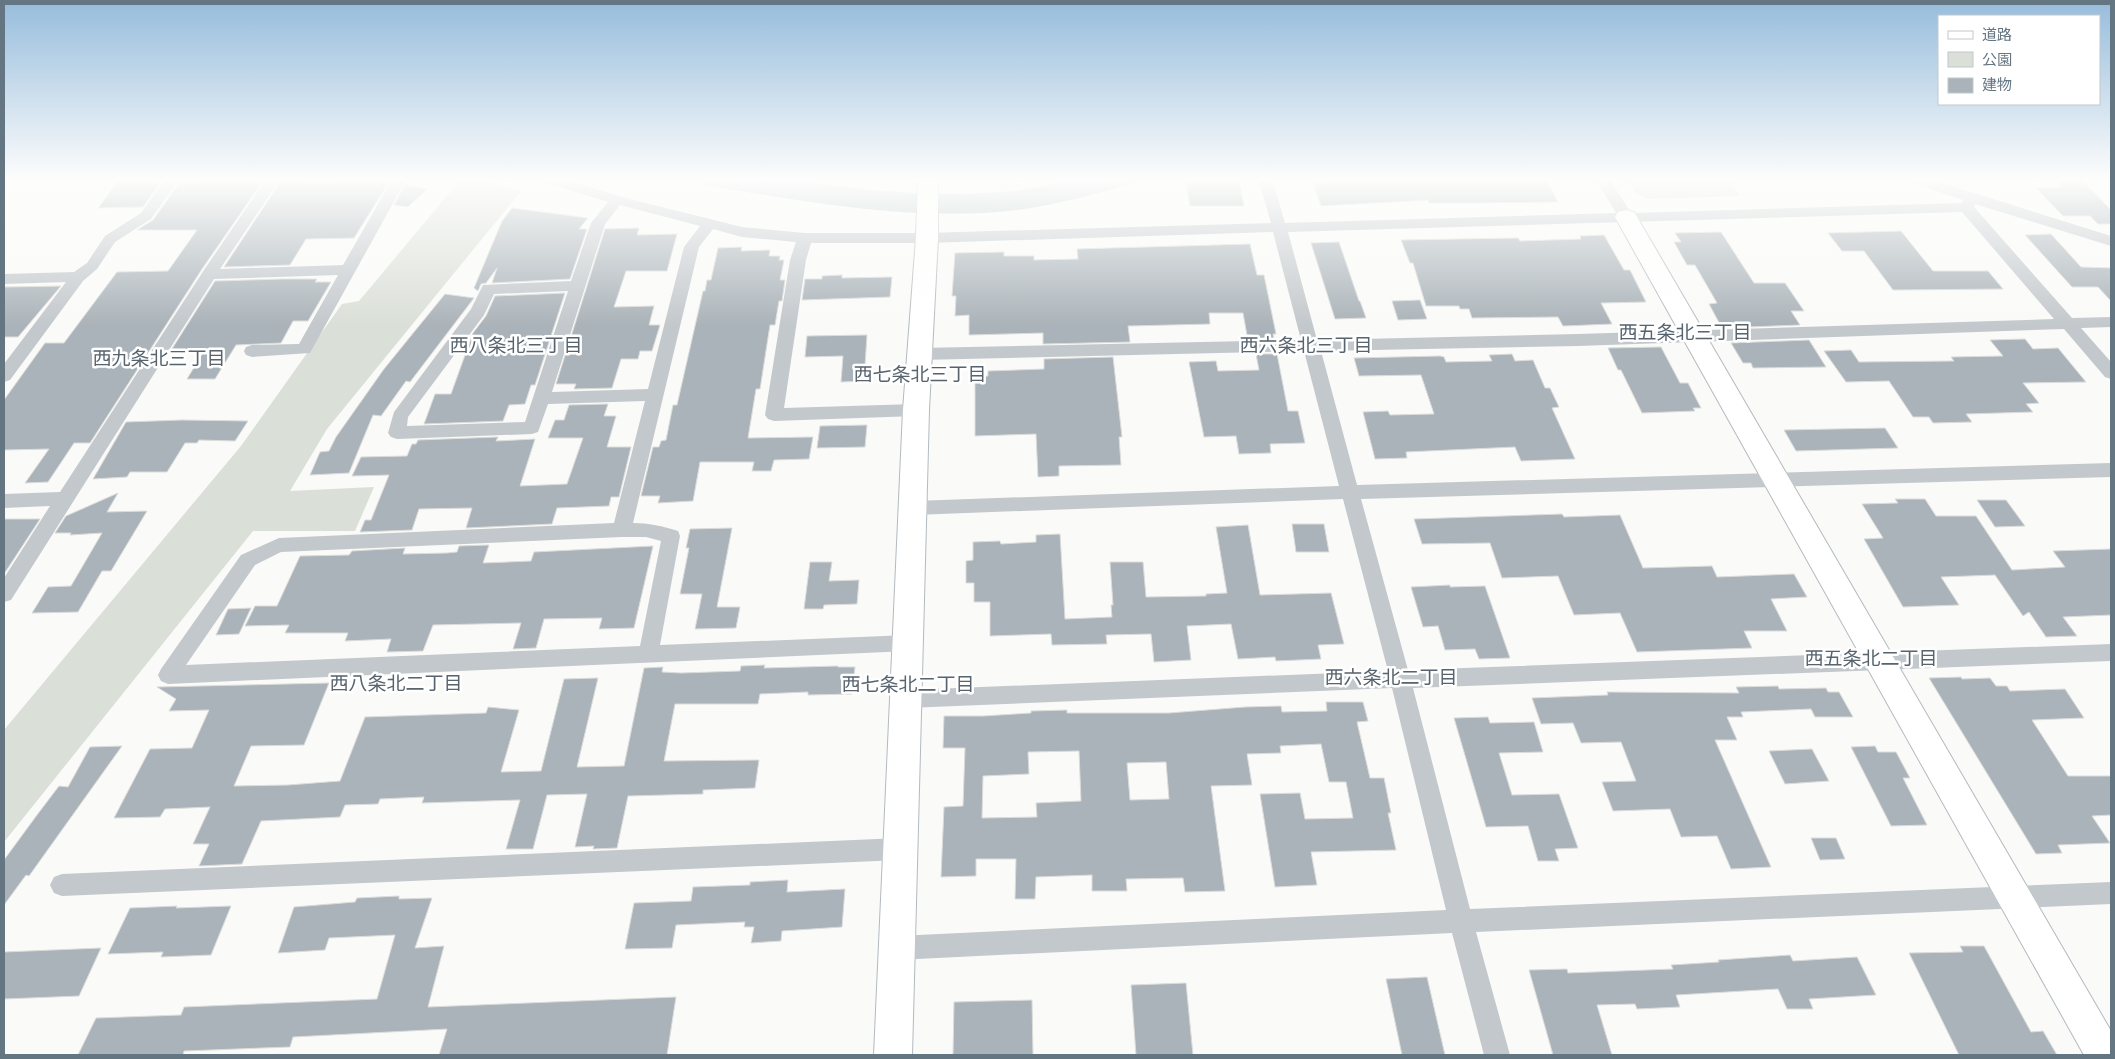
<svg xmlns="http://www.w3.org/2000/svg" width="2115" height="1059" font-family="'DM Sans','Noto Sans JP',sans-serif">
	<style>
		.green { fill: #dadfd7 }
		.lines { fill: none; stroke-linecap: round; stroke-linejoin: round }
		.river { fill: #bbc7cb; fill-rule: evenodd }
		.building { fill: #aab3b9; stroke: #dcdcda; fill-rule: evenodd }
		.secondary-casing { stroke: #b3babf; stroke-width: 2 }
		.street { fill: #c3c8cc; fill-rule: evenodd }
		.secondary { fill: #fff; fill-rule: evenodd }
		.labels { text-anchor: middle; stroke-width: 5; stroke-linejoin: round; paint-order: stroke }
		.neighbourhood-label { font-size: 19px; fill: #57646e; stroke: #fff }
	</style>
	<rect width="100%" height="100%" fill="#fafaf8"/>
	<!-- green -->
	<g class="green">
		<path d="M462,178H470L521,191L327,429L290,491L374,487L355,531H253L4,842V730L241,446L342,304L359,301Z"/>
		<path d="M1626,178H1728L1740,196L1649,199L1636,194Z"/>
	</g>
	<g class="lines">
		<!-- river -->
		<path class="river" d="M700,178H776L867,190L917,193L967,194L1017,191L1082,178H1133L1128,185C1091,195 1055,205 1017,210C917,222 815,203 716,187L705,185Z"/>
	</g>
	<!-- building -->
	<g class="building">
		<path d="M121,178H148L145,182H161L143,207L98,208Z"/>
		<path d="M203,178H265L202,269L90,443H74L48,482L25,483L49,449L4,450V400L45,343H64L117,272L168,271L197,230H137L153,220L180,182H201Z"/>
		<path d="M283,178H308L305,183L380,180L389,182L354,238L306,239L290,265L224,267Z"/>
		<path d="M1185,178L1239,181L1244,206H1190Z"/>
		<path d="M1349,178H1434L1435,181L1545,178L1558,202L1477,203H1429L1428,200L1321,206L1313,183L1326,182L1324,179Z"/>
		<path d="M2053,178H2080L2111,210V224H2098L2090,216H2063L2036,188L2062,187Z"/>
		<path d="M405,185L427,189L408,207L394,205Z"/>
		<path d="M512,208L588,218L579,229H587L570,279L492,283L497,268L486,283L481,284L478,291L474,288L502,221Z"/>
		<path d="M639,228L637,235L677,234L667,271H626L614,307L654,306L649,325H660L652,351H640L638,359H621L612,388L574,389L576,384H556L605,229Z"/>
		<path d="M1901,231L1933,271H1988L2003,289L1893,290L1864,251H1842L1828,233Z"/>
		<path d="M1721,232L1754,283H1785L1804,311H1791L1800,325L1722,328L1709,304L1717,303L1695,265H1687L1674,242H1681L1675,233Z"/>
		<path d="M2051,234L2081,267L2111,268V301L2098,287H2072L2025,235Z"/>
		<path d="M1604,235L1624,270H1630L1646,302L1601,303L1612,324L1563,326L1558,317L1472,318L1469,309H1460L1459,306H1426L1413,263H1410L1401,240L1518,238L1520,241L1581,239L1580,236Z"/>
		<path d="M1339,242L1359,301H1360L1366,318L1335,319L1311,243Z"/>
		<path d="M1250,244L1257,275H1264L1276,334H1273L1274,339H1253L1252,335H1247L1243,313H1209L1210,324L1128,326L1130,342L1043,344V333L969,335V315L955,316L956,296H952L955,253L1004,252V256H1034V260L1078,259L1077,249Z"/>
		<path d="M742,247L741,251L770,250L769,256H780L779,260H784L780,280H785L782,301H779L775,325H770L760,389H756L748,438L813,437L809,459L774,460L771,471H752L754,462H700L693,501L658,503L660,496H641L653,447H659L661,441L666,440L673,405H677L703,291H705L707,280H711L718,248Z"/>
		<path d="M842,275V278L892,277L890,297L802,300L805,279H822V276Z"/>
		<path d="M282,279H317L315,282H331L308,321H293L281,343L236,345L215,379H187L204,351L170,352L215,281Z"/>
		<path d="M61,286L18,337H4V287Z"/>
		<path d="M565,293L535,385H531L525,404L509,405L503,421L424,424L435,394H451L473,333L486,316L495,296Z"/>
		<path d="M445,294L474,298L410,382L406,381L381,416L373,415L349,473L310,475L320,452L329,451L336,437L384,369Z"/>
		<path d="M1420,300L1427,319L1398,320L1392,301Z"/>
		<path d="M867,335L864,381L841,382L843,356L805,357L807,336Z"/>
		<path d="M2025,339L2033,349L2058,348L2086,382L2023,383L2039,403L2026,404L2033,412L1966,414L1972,422L1933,423L1929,417H1913L1889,381L1846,382L1824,351L1851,350L1859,362L1954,361L1951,357L2003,356L1990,340Z"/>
		<path d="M1809,340L1826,367L1753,368L1751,363H1743L1731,343Z"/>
		<path d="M1661,347L1680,383H1688L1701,408H1693L1695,411L1642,413L1621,370H1618L1608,348Z"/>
		<path d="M1256,354H1277L1288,411H1298L1305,443L1270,444L1271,453L1239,454L1236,436L1204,437L1189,362L1216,361L1218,371L1259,370Z"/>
		<path d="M1512,354L1515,361L1533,360L1545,388H1550L1559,407L1552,408L1575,459L1521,461L1515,447L1406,452L1407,458L1375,459L1363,412L1388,411L1390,415L1434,414L1421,375L1359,376L1354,358L1440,356L1444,357L1446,362L1492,361L1489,355Z"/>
		<path d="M1113,357L1122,437H1119L1121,465L1059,466V476L1038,477L1036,434L975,436V377L988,376V371L1044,369V359Z"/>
		<path d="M608,404L604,416H616L607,447H631L619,497H611L609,506L557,508L552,524L466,528L472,508L419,509L412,530L360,532L365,520H371L389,475L352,476L361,457L407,456L412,444H416L418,440L498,437L496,441L535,439L520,486L567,484L583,438H548L555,420H564L569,405Z"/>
		<path d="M182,420L248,421L235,441L199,440L197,443H185L167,472H130L127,477L93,479L126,422Z"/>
		<path d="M867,425L865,447L817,448L820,426Z"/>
		<path d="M1885,428L1898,448L1796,451L1784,430Z"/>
		<path d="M118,493L107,512L147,511L111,571H102L78,612L32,613L48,587L71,586L102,533L70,535L71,533H55L66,516Z"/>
		<path d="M1895,499H1925L1936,516H1976L2012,570L2065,567L2053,551L2111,549V615L2063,617L2077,636L2046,637L2029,612L2023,616L1995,575L1941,577L1959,605L1903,607L1864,539L1883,538L1862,504L1898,503Z"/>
		<path d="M1977,500H2006L2025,526L1995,527Z"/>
		<path d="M1562,514L1564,517L1620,515L1643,568L1712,566L1717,577L1794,574L1807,597L1771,599L1787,631H1744L1752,648L1637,652L1620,613L1574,615L1558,576L1502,578L1490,543L1422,544L1414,519Z"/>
		<path d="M4,519H40L4,574Z"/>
		<path d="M1292,524H1324L1329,552H1296Z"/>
		<path d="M1248,525L1260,595L1331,593L1344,644L1318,645L1321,659L1276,661L1275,657L1238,659L1231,624L1187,626L1191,660L1154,662L1151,634L1106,635L1107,644L1052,645L1051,634L990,636V602H974V583H966V561L973,560V542L1000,541L1001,544L1036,542V535L1060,534L1065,619L1112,617L1111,605H1113L1110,562H1143L1146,597L1206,596V594L1227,593L1216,527Z"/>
		<path d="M732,528L717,607H740L736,628L695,629L702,594H680L689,548H686L690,529Z"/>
		<path d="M489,545L483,563L531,561L534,552L653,546L634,628L599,629L602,618L544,619L536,648L513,649L521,623L433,625L423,651L387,652L391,639L345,641L348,633H285L289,625L245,626L255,606H277L300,556L349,555L352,551L405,548L403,554L447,553L457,552L459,546Z"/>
		<path d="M810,562H832L829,581L859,580L857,604L824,605L823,609H804Z"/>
		<path d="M1450,585V587L1485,586L1510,658L1479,659L1475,649L1445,650L1438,626L1423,627L1411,587Z"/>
		<path d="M251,608L239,634L216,635L228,609Z"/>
		<path d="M765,665L764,668L838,666V667H855L852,694L808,695V692L760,694L758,704H675L664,761L759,760L755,788L703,790V794L628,796L617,848L593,849L594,846L575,847L587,794L547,795L533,849H506L520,800L422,803L424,797L380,799L378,804L345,805L340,817L261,821L242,864L199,866L209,844H193L210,807L165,809L160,817L114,818L150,749L192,748L209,710L169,711L176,699L157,687L329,683L304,745L251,746L234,786L288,785L340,781L365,717L486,713L488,707L519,710L501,772L541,771L564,679L598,678L577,767L624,766L644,668L663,667L662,672L681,673L740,671L741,666Z"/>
		<path d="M1961,677L1962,679L1990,678L1996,686H2007L2010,691L2065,689L2084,718L2032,720L2068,776H2111V815L2092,816L2110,843L2058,845L2062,853L2036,854L1929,678Z"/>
		<path d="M1778,686L1779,689L1826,688L1828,692H1839L1853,717H1815L1811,709L1741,712L1743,717H1727L1737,740H1715L1771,867L1731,869L1717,836L1681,837L1670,809L1613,811L1602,782L1636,781L1621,742L1581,743L1573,723L1541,724L1532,698L1608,695L1607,692L1739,693L1736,687Z"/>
		<path d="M1326,702H1363L1368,721L1357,722L1370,778H1384L1391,813H1388L1396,850L1311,852L1317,885L1275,887L1260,794L1300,793L1305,819L1353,818L1346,782H1329L1321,744L1280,746L1281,753L1247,754L1252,785L1211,786L1225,891L1185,892L1183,878L1126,879L1127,891H1092V875L1036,877L1035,899H1015L1016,859H976V876L941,877L944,807L963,806L965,748H943L944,716H983L1031,713V711L1067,710V713H1169L1245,707L1281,706L1282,712L1327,711ZM1079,751L1081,801L1036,803L1037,817L982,818L983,776L1029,774L1028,752ZM1166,762L1169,799L1130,800L1127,763Z"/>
		<path d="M1488,717L1490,723L1534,722L1543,752L1499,753L1512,795L1559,794L1578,848L1555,849L1559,861H1538L1528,826L1486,827L1454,718Z"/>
		<path d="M122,746L29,876L26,875L4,905V860L37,815L59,786L68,787L90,747Z"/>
		<path d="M1875,746L1878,752H1896L1910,778H1903L1927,825L1891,826L1851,747Z"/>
		<path d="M1812,749L1829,781L1785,784L1769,751Z"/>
		<path d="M1811,838H1836L1845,859L1820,860Z"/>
		<path d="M788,880L787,892L845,889L842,927L782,931L781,941L751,943L754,927H744L745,922L676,925L672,948L625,949L634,903L691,901L693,887L750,885V882Z"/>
		<path d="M399,896V899L432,898L415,948L444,946L428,1007L676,997L667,1055H439L447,1029L293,1037L290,1047L184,1051L183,1055H78L96,1018L181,1015L184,1007L377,999L395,935L329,938L325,950L278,953L294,907L355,902L357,898Z"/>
		<path d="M177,906L176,908L231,906L211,955L161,957L163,952L108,954L130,908Z"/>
		<path d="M1960,946H1984L2031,1032L2043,1031L2057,1055H1959L1909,953L1963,952Z"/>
		<path d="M101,948L79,996L4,999V952Z"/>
		<path d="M1790,955L1793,961L1857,957L1876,995L1809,999L1813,1009H1787L1778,989L1676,995L1680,1007L1637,1009L1635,1004L1597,1005L1612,1055H1553L1529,970L1567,969L1568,973L1673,969L1671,965L1719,962L1718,960Z"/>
		<path d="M1427,977L1445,1055H1402L1386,979Z"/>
		<path d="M1186,983L1193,1055H1136L1131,985Z"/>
		<path d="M1032,1000L1033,1055H953L954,1002Z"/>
	</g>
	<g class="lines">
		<defs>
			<g id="secondary">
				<path d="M918,178H938V238L929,410L912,1055H874L903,410L916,238Z"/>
				<path d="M1626,210L1634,212L1637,217L2111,1031V1055H2084L1615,217L1618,212Z"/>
			</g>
		</defs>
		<!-- secondary casing -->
		<use href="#secondary" class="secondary-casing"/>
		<!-- street -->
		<g class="street">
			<path d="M166,178H180L151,219L115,242L97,269L83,281L10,380L4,382V364L66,282L4,284V274L74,272L87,263L105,236L141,213Z"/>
			<path d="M267,178H281L220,269L343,265L393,178H407L310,353L252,357L246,355L244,351L246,347L252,345L299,344L338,275L214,279L11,600L4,602V578L50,506L4,508V494L60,492L204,270Z"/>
			<path d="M538,178H560L622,197L742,227L805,233H927L1271,223L1258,178H1272L1285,223L1616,213L1595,178H1609L1631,213L1962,203L1963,200L1907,181L1905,178H1926L2111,236V246L1975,204L1974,207L2072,318L2111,317V327L2081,328L2111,362V379L2105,377L2064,329L1578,346L1321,351L1357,485L2111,463V477L1361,499L1408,670L2111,644V661L1413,688L1470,909L2111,882V904L1476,932L1510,1055H1484L1452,933L897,960L888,957L885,948L888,939L897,936L1446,910L1392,688L907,708L900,705L897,699L900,693L907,690L1388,671L1343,499L914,515L907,513L905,508L907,503L914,501L1339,486L1304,351L920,360L914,358L912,354L914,350L920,348L1301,340L1273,232L927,243H811L806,260L784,408L916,404L922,406L925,410L922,414L916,416L774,421L768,419L765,415L790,260L796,242L742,237L713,229L699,247L633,523C648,523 663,526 678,531L680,536L660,645L909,635L916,637L919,643L916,649L909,651L168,684L161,681L158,675L161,669L241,555L279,538L614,523L645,401L548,404L538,432L532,434L397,439L391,437L388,433L394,412L471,309L483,285L571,281L591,223L608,202L540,181ZM620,205L700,226L684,247L648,389L552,392L605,224ZM1962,212L2054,319L1578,334L1317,340L1288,232ZM568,291L525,422L407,426L408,417L484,315L494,294ZM622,537H646L661,541L640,646L186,665L255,565L281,552Z"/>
			<path d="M900,838L908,841L911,849L908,857L900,860L62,896L54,893L50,885L54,877L62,874Z"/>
		</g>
		<!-- secondary -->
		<use href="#secondary" class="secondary"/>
	</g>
	<!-- sky -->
	<linearGradient id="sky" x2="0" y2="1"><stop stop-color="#96bcdc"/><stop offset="0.55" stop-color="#fdfdfc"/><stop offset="1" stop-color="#fdfdfc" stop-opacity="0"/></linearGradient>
	<rect width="2115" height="326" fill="url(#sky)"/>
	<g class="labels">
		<!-- neighbourhood labels -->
		<g class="neighbourhood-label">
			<text x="1685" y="339">西五条北三丁目</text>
			<text x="516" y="352">西八条北三丁目</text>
			<text x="1306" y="352">西六条北三丁目</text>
			<text x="159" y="365">西九条北三丁目</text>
			<text x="920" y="381">西七条北三丁目</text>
			<text x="1871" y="665">西五条北二丁目</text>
			<text x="1391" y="684">西六条北二丁目</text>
			<text x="396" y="690">西八条北二丁目</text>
			<text x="908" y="691">西七条北二丁目</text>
		</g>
	</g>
	<!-- border -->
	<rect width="2115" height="1059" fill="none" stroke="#657683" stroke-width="10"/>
	<!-- legend -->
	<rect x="1938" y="15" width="162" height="90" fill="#ffffff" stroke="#c1c8cd"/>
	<rect x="1948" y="31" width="25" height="8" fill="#ffffff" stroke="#c1c8cd"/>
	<text x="1982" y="40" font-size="15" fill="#657683">道路</text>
	<rect x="1948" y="52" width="25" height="15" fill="#dadfd7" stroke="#c1c8cd"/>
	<text x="1982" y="65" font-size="15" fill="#657683">公園</text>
	<rect x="1948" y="78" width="25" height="15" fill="#aab3b9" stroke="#c1c8cd"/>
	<text x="1982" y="90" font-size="15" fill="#657683">建物</text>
</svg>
